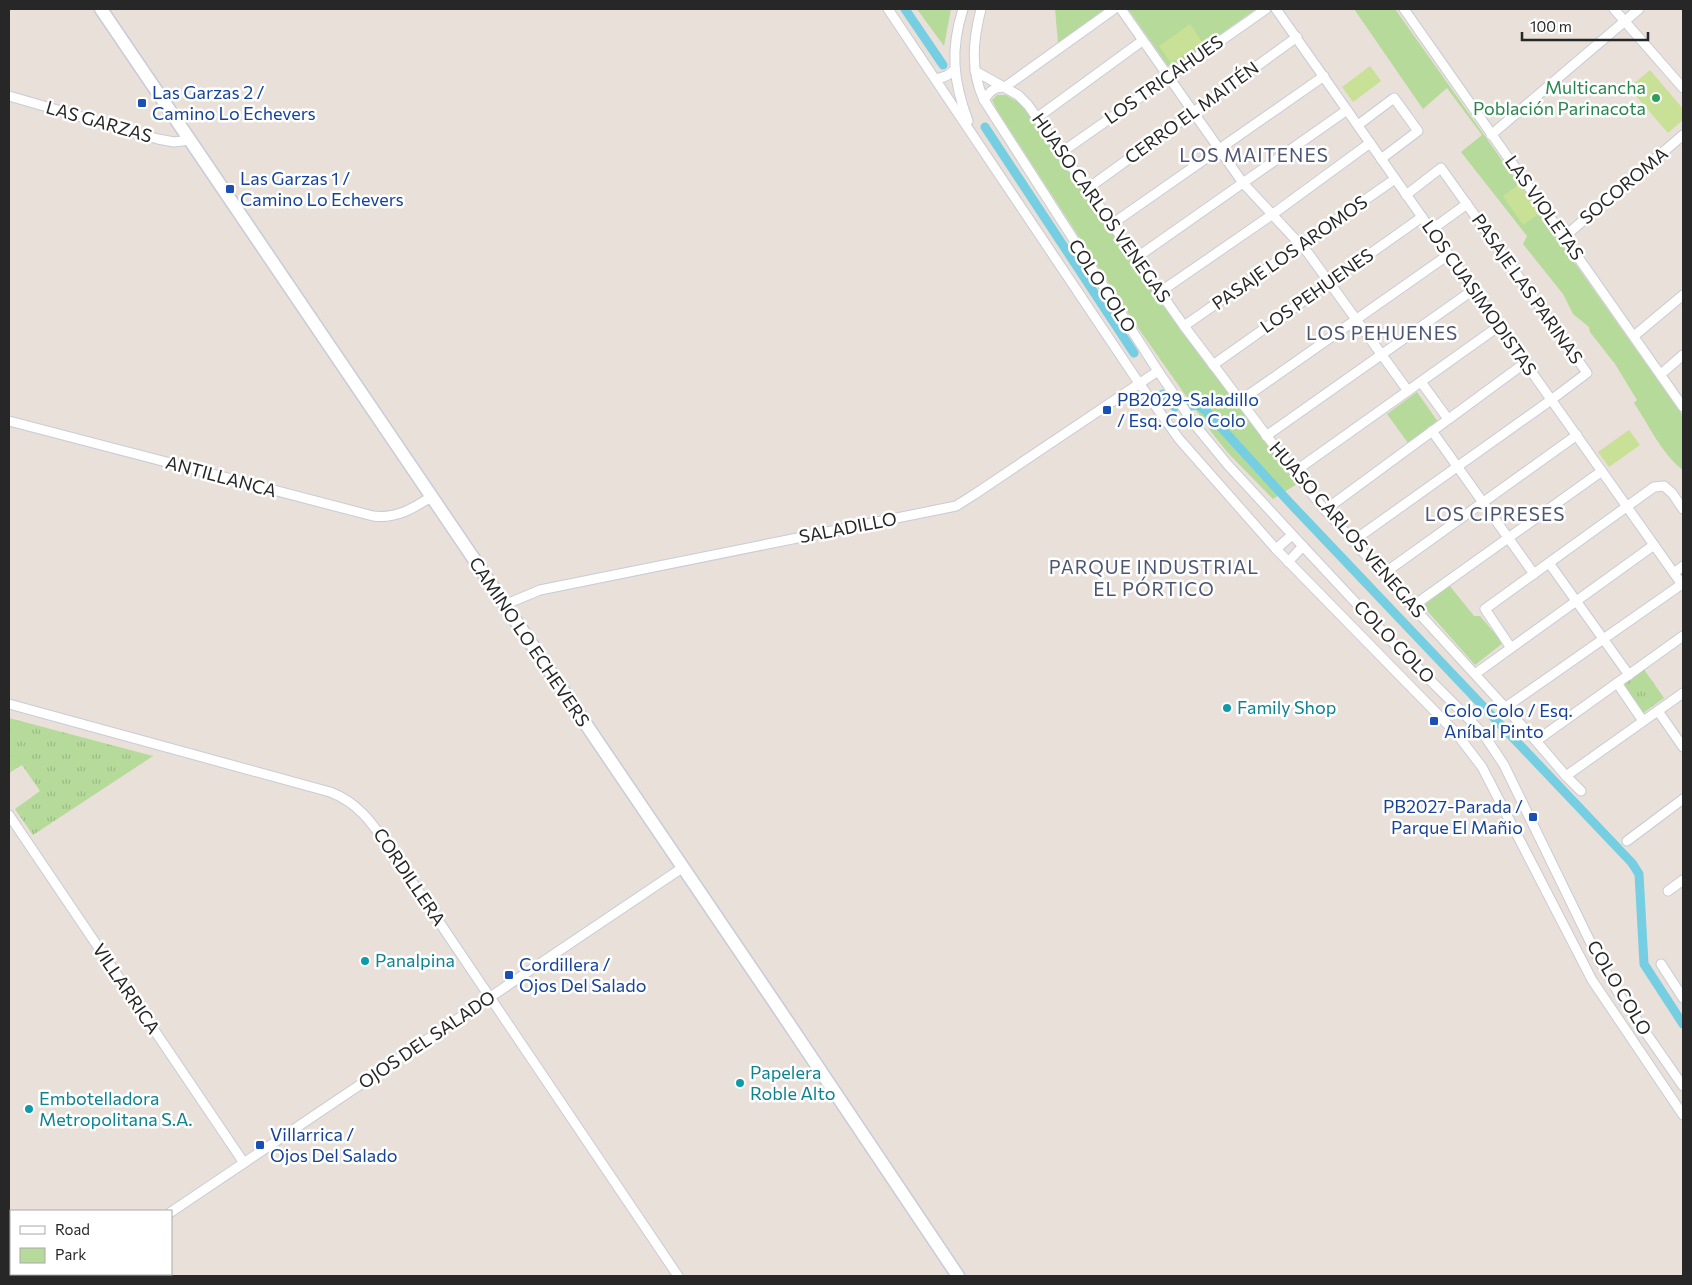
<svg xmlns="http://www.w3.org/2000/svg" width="1692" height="1285" font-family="Commissioner,sans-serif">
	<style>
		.grass { fill: url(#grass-tufts) }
		.park { fill: #b6da9a }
		.pitch { fill: #c8e196 }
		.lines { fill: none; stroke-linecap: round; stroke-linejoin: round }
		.canal { stroke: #75cee1; stroke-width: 9 }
		.minor-casing { stroke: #c8ccd7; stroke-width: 11 }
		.secondary-casing { stroke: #c8ccd7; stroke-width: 15 }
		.minor { stroke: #fff; stroke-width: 9 }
		.secondary { stroke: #fff; stroke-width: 12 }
		.leisure-dot { fill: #2e9e5b; stroke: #fff; stroke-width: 2 }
		.transit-dot { fill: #1a4fb4; stroke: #fff; stroke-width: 2 }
		.culture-dot { fill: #0f9aa8; stroke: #fff; stroke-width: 2 }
		.labels { text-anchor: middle; stroke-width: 5; stroke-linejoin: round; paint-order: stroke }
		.street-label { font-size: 18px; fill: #272727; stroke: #fff }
		.leisure-label { font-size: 18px; fill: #27864d; stroke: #fff; text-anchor: end }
		.transit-label { font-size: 18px; fill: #164399; stroke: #fff; text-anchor: start }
		.culture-label { font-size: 18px; fill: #0d838f; stroke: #fff; text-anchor: start }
		.neighbourhood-label { font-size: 19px; letter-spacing: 1px; fill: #4c5672; stroke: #fff }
	</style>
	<defs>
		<pattern id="grass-tufts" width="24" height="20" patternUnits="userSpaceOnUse" patternTransform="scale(1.25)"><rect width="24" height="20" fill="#b6da9a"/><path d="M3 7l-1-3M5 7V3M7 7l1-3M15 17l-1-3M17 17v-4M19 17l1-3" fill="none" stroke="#9cbb85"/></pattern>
	</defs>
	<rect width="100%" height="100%" fill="#e8e0d9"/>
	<!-- grass -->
	<g class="grass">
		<path d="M1643,668L1664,698L1643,713L1622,683Z"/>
		<path d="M9,718L153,756L33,835L15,809L40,791L22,765L9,773Z"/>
	</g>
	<!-- park -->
	<g class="park">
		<path d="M917,9H951L944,46Z"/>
		<path d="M1055,9H1105L1058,43Z"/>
		<path d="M1128,9H1256L1174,67L1168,66Z"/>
		<path d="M1354,9H1395L1683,416V470C1661,453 1649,425 1634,403L1637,400L1615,364L1590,332L1589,327L1573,314L1563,294L1523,244L1527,236L1461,152L1482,135L1447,88L1423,109Z"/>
		<path d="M997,95H1006L1021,104L1297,484L1273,499L1228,453L1212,433L1134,322L997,110L992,100Z"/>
		<path d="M1417,392L1438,422L1408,443L1387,414Z"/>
		<path d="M1449,585L1474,616H1480L1503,643L1475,665L1423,606Z"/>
	</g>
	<!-- pitch -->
	<g class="pitch">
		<path d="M1190,24L1202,42L1171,63L1159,46Z"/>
		<path d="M1370,66L1381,81L1353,102L1342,87Z"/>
		<path d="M1650,70L1683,109V120L1668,133L1629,88Z"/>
		<path d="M1520,184L1540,213L1523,225L1503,196Z"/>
		<path d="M1629,430L1640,445L1609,467L1598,452Z"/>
	</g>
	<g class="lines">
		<!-- canal -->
		<g class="canal">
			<path d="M905,9L943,65"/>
			<path d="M985,127L1134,353"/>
			<path d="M1163,394L1167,401L1175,407"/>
			<path d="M1191,406L1198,405L1205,410L1290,503L1632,863L1639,874L1644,964L1683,1024"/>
		</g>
		<defs>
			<g id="minor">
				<path d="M888,9L1139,383L1179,439L1276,549L1456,733L1482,767L1592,980L1683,1115"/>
				<path d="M963,9C950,50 953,81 968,121"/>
				<path d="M981,9C973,40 970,70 984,100L1158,371L1195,425L1228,465L1299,542L1397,647L1469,719L1484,735L1504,765L1600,962L1621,997L1683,1086"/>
				<path d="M1121,9L1243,183L1308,253L1408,391"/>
				<path d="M1276,9L1422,217L1683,586"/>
				<path d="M1404,9L1683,407"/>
				<path d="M1614,9L1683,88"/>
				<path d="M975,71L1018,95L1028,105L1184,326L1294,472L1325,510L1383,574L1536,741L1566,776L1581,791"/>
				<path d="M935,79C944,77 949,76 955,69"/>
				<path d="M1005,87L1114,9"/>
				<path d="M9,96L158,139L174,142L190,140"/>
				<path d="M984,100C990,91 994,87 1005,87"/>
				<path d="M1038,117L1142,41"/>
				<path d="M1358,125L1394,98L1418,131L1381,159"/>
				<path d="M1491,135L1639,9"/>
				<path d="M1062,152L1266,9"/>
				<path d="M1087,189L1297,37"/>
				<path d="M1112,224L1324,76"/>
				<path d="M1431,230L1467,204"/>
				<path d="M1564,237L1683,135"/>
				<path d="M1136,258L1347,110"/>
				<path d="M1160,292L1273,214L1370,143"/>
				<path d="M1184,326L1395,179"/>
				<path d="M1634,336L1683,295"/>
				<path d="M1213,365L1422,217"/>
				<path d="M1661,374L1683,355"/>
				<path d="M1421,382L1448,419"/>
				<path d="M1240,401L1448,255"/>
				<path d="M9,421L373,516C396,519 412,509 431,497"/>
				<path d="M1432,431L1534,574"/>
				<path d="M1266,436L1473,290"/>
				<path d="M1294,472L1499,326"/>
				<path d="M1325,510L1525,363"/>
				<path d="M1353,541L1551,400L1587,373L1441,168L1406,195"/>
				<path d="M1276,549L1292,535"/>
				<path d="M1288,562L1303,546"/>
				<path d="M1549,563L1629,675"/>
				<path d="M1674,573L1683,566"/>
				<path d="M1383,574L1577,435"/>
				<path d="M504,605L540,590L956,506L975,494L1158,371"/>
				<path d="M1413,606L1602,471"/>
				<path d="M1511,648L1485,609L1654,487L1664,486L1672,493L1683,509"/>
				<path d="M1475,674L1654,545"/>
				<path d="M1617,683L1643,721"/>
				<path d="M9,704L330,792C360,803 374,826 392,852L678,1276"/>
				<path d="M1506,707L1682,584"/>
				<path d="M1658,711L1683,747"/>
				<path d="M1536,741L1683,636"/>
				<path d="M1566,776L1683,693"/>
				<path d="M9,815L244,1163"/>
				<path d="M1627,841L1683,799"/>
				<path d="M1668,891L1683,880"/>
				<path d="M1661,964L1683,998"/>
				<path d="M171,1212L682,868"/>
				<path d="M9,1242H11"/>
			</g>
			<path id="secondary" d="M101,9L779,1009L958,1276"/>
		</defs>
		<!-- minor casing -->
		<use href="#minor" class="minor-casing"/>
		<!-- secondary casing -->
		<use href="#secondary" class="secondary-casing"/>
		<!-- minor -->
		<use href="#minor" class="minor"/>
		<!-- secondary -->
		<use href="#secondary" class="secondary"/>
	</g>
	<!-- markers -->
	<circle class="leisure-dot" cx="1656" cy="98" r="5"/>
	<g class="transit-dot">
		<rect x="137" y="98" width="10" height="10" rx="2.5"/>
		<rect x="225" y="184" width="10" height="10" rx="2.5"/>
		<rect x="1102" y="405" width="10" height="10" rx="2.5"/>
		<rect x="1429" y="716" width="10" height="10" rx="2.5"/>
		<rect x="1528" y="812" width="10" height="10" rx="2.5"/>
		<rect x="504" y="970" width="10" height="10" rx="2.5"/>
		<rect x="255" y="1140" width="10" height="10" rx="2.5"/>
	</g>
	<g class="culture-dot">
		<circle cx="1227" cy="708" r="5"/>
		<circle cx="365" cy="961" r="5"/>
		<circle cx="740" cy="1083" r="5"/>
		<circle cx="29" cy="1109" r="5"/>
	</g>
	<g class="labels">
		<!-- street labels -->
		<g class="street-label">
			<text transform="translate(1164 80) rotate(-35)" y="6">LOS TRICAHUES</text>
			<text transform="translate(1192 113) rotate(-36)" y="6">CERRO EL MAITÉN</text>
			<text transform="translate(99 122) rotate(16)" y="6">LAS GARZAS</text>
			<text transform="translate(1624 186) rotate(-40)" y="6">SOCOROMA</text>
			<text transform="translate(1101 208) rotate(55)" y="6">HUASO CARLOS VENEGAS</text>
			<text transform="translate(1544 208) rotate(55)" y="6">LAS VIOLETAS</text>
			<text transform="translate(1290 253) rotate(-35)" y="6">PASAJE LOS AROMOS</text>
			<text transform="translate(1102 286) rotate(57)" y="6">COLO COLO</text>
			<text transform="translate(1527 289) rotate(55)" y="6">PASAJE LAS PARINAS</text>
			<text transform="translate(1317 291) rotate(-35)" y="6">LOS PEHUENES</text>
			<text transform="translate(1479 298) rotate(55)" y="6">LOS CUASIMODISTAS</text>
			<text transform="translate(221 477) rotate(15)" y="6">ANTILLANCA</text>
			<text transform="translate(848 528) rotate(-11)" y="6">SALADILLO</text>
			<text transform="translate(1347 530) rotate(49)" y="6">HUASO CARLOS VENEGAS</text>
			<text transform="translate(529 642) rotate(56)" y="6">CAMINO LO ECHEVERS</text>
			<text transform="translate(1394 642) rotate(46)" y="6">COLO COLO</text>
			<text transform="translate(409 877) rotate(56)" y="6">CORDILLERA</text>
			<text transform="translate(1619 988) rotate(59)" y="6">COLO COLO</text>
			<text transform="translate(126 989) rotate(56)" y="6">VILLARRICA</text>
			<text transform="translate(427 1040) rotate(-34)" y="6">OJOS DEL SALADO</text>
		</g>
		<!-- leisure labels -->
		<g class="leisure-label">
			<text x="1646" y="94">Multicancha<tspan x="1646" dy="21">Población Parinacota</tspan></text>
		</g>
		<!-- transit labels -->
		<g class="transit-label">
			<text x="152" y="99">Las Garzas 2 /<tspan x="152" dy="21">Camino Lo Echevers</tspan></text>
			<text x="240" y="185">Las Garzas 1 /<tspan x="240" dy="21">Camino Lo Echevers</tspan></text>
			<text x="1117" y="406">PB2029-Saladillo<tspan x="1117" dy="21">/ Esq. Colo Colo</tspan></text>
			<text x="1444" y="717">Colo Colo / Esq.<tspan x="1444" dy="21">Aníbal Pinto</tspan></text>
			<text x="1523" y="813" text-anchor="end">PB2027-Parada /<tspan x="1523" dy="21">Parque El Mañio</tspan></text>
			<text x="519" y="971">Cordillera /<tspan x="519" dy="21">Ojos Del Salado</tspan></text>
			<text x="270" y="1141">Villarrica /<tspan x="270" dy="21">Ojos Del Salado</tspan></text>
		</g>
		<!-- culture labels -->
		<g class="culture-label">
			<text x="1237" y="714">Family Shop</text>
			<text x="375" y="967">Panalpina</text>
			<text x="750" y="1079">Papelera<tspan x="750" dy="21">Roble Alto</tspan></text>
			<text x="39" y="1105">Embotelladora<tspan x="39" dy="21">Metropolitana S.A.</tspan></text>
		</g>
		<!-- neighbourhood labels -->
		<g class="neighbourhood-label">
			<text x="1254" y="162">LOS MAITENES</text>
			<text x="1382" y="340">LOS PEHUENES</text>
			<text x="1495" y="521">LOS CIPRESES</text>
			<text x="1154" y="574">PARQUE INDUSTRIAL<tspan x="1154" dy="22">EL PÓRTICO</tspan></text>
		</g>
	</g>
	<!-- border -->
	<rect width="1692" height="1285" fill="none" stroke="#272727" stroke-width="20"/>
	<!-- legend -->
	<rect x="10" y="1210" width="162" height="65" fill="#ffffff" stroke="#a9a9a9"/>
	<rect x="20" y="1226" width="25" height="8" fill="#ffffff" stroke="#a9a9a9"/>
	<text x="55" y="1235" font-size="15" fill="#272727">Road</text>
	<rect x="20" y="1248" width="25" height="15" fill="#b6da9a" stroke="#a9a9a9"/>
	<text x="55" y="1260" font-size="15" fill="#272727">Park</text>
	<!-- scale -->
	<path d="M1522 32v8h126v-8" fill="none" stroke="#272727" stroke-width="2.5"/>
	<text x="1530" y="32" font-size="15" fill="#272727" stroke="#ffffff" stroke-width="4" paint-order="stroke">100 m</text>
</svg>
